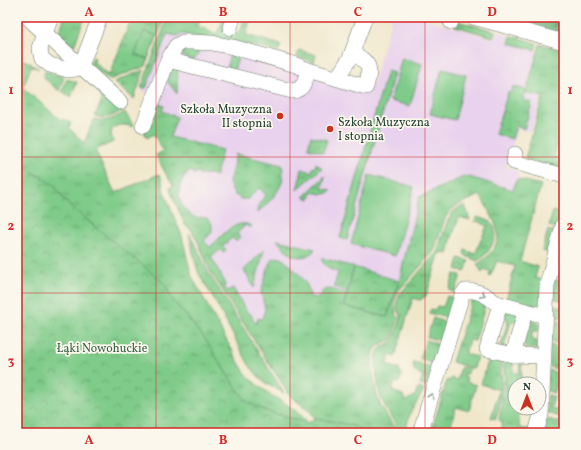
<svg xmlns="http://www.w3.org/2000/svg" width="581" height="450" font-family="Vollkorn,serif">
	<style>
		.built { fill: #e9d2ed }
		.grass { fill: url(#grass-tufts); stroke: #4f845e }
		.forest { fill: url(#forest-firs); stroke: #437654 }
		.park { fill: url(#park-crowns); stroke: #4f845e }
		.pitch { fill: #7fcb89; stroke: #4f845e }
		.lines { fill: none; stroke-linecap: round; stroke-linejoin: round }
		.stream { stroke: #42b1bd; stroke-width: 3 }
		.minor-casing { stroke: #687869; stroke-width: 16 }
		.minor { stroke: #fff; stroke-width: 15 }
		.oneway { stroke: #8f9e9a }
		.grid { fill: none; stroke: #d62828; stroke-width: 1; stroke-opacity: 0.55 }
		.poi-dot { fill: #c8321e; stroke: #fbf7ec; stroke-width: 1.5 }
		.labels { text-anchor: middle; stroke-width: 3.5; stroke-linejoin: round; paint-order: stroke }
		.poi-label { font-size: 12px; fill: #1f3d34; stroke: #fbf7ec; text-anchor: end }
		.park-label { font-size: 12px; fill: #376049; stroke: #fbf7ec }
		.neatline { fill: none; stroke: #d62828; stroke-width: 1.5 }
		.grid-label { font-size: 13px; text-anchor: middle; font-weight: bold; fill: #d62828 }
	</style>
	<defs>
		<pattern id="grass-tufts" width="24" height="20" patternUnits="userSpaceOnUse"><rect width="24" height="20" fill="#7fcb89"/><path d="M3 7l-1-3M5 7V3M7 7l1-3M15 17l-1-3M17 17v-4M19 17l1-3" fill="none" stroke="#67a671"/></pattern>
		<pattern id="forest-firs" width="22" height="20" patternUnits="userSpaceOnUse"><rect width="22" height="20" fill="#67af75"/><path d="M5 1l3.5 6h-7zM16 11l3.5 6h-7z" fill="#549061"/></pattern>
		<pattern id="park-crowns" width="20" height="18" patternUnits="userSpaceOnUse"><rect width="20" height="18" fill="#7fcb89"/><path d="M2 6a3 3 0 1 1 6 0M12 15a3 3 0 1 1 6 0" fill="none" stroke="#67a671"/></pattern>
	</defs>
	<rect width="100%" height="100%" fill="#fbf7ec"/>
	<filter id="ink" filterUnits="userSpaceOnUse"><feTurbulence type="fractalNoise" baseFrequency=".025" numOctaves="2"/><feDisplacementMap in="SourceGraphic" scale="8" xChannelSelector="R" yChannelSelector="G"/><feConvolveMatrix kernelMatrix="1 2 1 2 8 2 1 2 1" color-interpolation-filters="sRGB"/></filter>
	<filter id="wash" filterUnits="userSpaceOnUse"><feTurbulence type="fractalNoise" baseFrequency=".012" numOctaves="4" result="noise"/><feDisplacementMap in="SourceGraphic" scale="16" xChannelSelector="R" yChannelSelector="G"/><feGaussianBlur stdDeviation="0.9" result="paint"/><feColorMatrix in="noise" values="0 0 0 0 0 0 0 0 0 0 0 0 0 0 0 0 0 1.4 0 .05"/><feComposite in="paint" operator="in"/></filter>
	<g filter="url(#wash)">
		<rect width="100%" height="100%" fill="#f0e7cb"/>
		<!-- built -->
		<path class="built" d="M392,17H419L494,39L496,31L510,35L508,43L553,56L531,132L517,129L506,167L519,171L514,191L419,197L399,281L387,317L315,418L309,410L294,397L227,291L192,229L171,188L174,185L167,138L154,134L147,138L150,94L142,91L165,33L179,32L372,86Z"/>
		<!-- grass -->
		<g class="grass">
			<path d="M65,17H85L74,46L58,34Z"/>
			<path d="M132,17H165L153,47L137,55L148,59L146,66L109,80L90,64L93,57L95,58L94,62L109,76Z"/>
			<path d="M168,17H201L198,26L217,34L224,17H228L225,28L240,33L245,17H251L246,35L281,45L278,52L260,47L187,35L182,34L177,36L167,34L146,88H141Z"/>
			<path d="M457,21L495,31L493,37L455,26Z"/>
			<path d="M511,36L537,43L535,50L509,43Z"/>
			<path d="M540,44L564,51V122L554,157L564,160V170L525,159L543,97L526,93Z"/>
			<path d="M184,47L197,49L198,55L194,60L182,57L181,52Z"/>
			<path d="M299,50L316,55L314,62L297,57Z"/>
			<path d="M232,54L239,55L234,71L228,68C227,64 228,57 232,54Z"/>
			<path d="M24,60L31,63L32,65L39,69L31,66L23,88L62,121L63,119L71,123L69,128L84,143L94,119C108,123 114,118 125,112L134,127C125,125 114,122 111,133L113,142L95,150L115,193L159,174C163,180 162,185 164,192L182,236L188,262L192,277L229,345V348H231C243,371 248,380 270,394V396H273C286,404 299,411 308,423L17,433V77Z"/>
			<path d="M178,66L177,94L167,81L172,68Z"/>
			<path d="M144,70L134,99L114,82Z"/>
			<path d="M45,71L64,77L59,91L43,77Z"/>
			<path d="M67,79L77,82L71,97L62,91Z"/>
			<path d="M103,91L119,104L123,110C113,116 107,120 95,116L102,100L100,97Z"/>
			<path d="M156,103L164,106L162,111L177,117L170,137L222,150L216,176L210,174L200,175L199,172L193,174L191,171L186,174L183,178V179C174,195 181,213 199,219V217L207,218L212,224V232L204,241L210,247C221,237 236,217 252,226L250,228L246,225L237,233L240,237L236,241L232,238L223,246L226,250L223,253L220,250L211,257L226,284L224,286L227,291L233,288L248,314L250,313L256,324L258,318L262,319L265,309L261,292L270,262C273,257 278,256 283,259C293,269 310,281 310,297L319,298C322,283 336,291 347,294L344,306L387,317L399,281L419,197L466,176L513,190L517,179L541,185L520,261L538,267L535,278L544,280L543,307L537,311L506,300L515,266L497,261L491,275L489,276L490,271L483,269L482,273L477,264C489,258 501,244 497,229C495,220 485,204 480,195L456,206L451,210L447,215L444,221L434,251L400,289L397,294L394,302L395,310L398,319L391,340C386,341 381,343 377,347C367,358 375,393 381,406C386,415 392,424 397,433H378L361,430L354,426L315,418L309,410L290,396L210,271L199,244L191,229L185,225L171,192L170,187L172,188L173,185L166,174L156,155L163,151L154,134L147,138L144,132Z"/>
			<path d="M311,136L327,140L323,152L308,148Z"/>
			<path d="M236,154L282,165C287,187 272,199 257,213C257,205 261,201 266,195L259,188L248,199H241L235,195L233,193L229,182Z"/>
			<path d="M316,163L322,168L297,190L302,169L311,172L313,167L315,168Z"/>
			<path d="M325,176L322,188L331,190C327,197 319,193 312,192L310,199L303,197Z"/>
			<path d="M465,205L470,220L459,217L449,246L450,247L448,254L440,252L426,296L420,300L413,298L395,357L390,355L387,365L399,369L402,375L399,383L395,382L392,391L403,395L405,401L415,396L417,390H419V388L424,390L410,413L405,433H400C394,422 386,410 381,398C378,389 377,380 376,370C375,355 376,347 392,342L401,318L397,309V301L399,295L437,252L447,222L453,212L458,208Z"/>
			<path d="M553,211L563,214L559,229L549,226Z"/>
			<path d="M477,217C480,218 486,219 489,221C501,229 493,247 485,255C483,258 480,259 477,261L466,256L464,253L465,250L475,254L487,226L478,221L474,222Z"/>
			<path d="M548,230L558,233L552,253L542,251Z"/>
			<path d="M189,233L195,244L208,272L284,393L267,384L259,377L249,365L216,303L198,272L195,261Z"/>
			<path d="M277,240L315,249L310,255L309,254L307,255V256C291,260 286,250 277,240Z"/>
			<path d="M264,250L254,288L244,270Z"/>
			<path d="M322,258L354,267L348,291L334,287L338,272L329,269V268C325,265 322,263 322,258Z"/>
			<path d="M459,258L469,261L465,272L456,269Z"/>
			<path d="M454,274L461,275L455,293L449,290Z"/>
			<path d="M552,279L564,282V301L552,298Z"/>
			<path d="M447,296L454,298L447,318L429,313L431,309L435,310L437,306L443,307Z"/>
			<path d="M473,297L485,303V306L475,341L469,340L465,354L478,357L476,360L474,368H471L452,362Z"/>
			<path d="M551,304L564,308V319L551,316Z"/>
			<path d="M504,312H516L519,320L511,322L503,350L500,349L508,321L503,316Z"/>
			<path d="M433,318L444,322L445,328L441,341L427,337Z"/>
			<path d="M551,319L564,323V345L550,341Z"/>
			<path d="M531,320H534L539,324L538,331H532V340L537,341V350L526,348L524,345L529,321Z"/>
			<path d="M426,340L440,345L434,364L420,359Z"/>
			<path d="M550,345L564,349V360L561,370L550,367Z"/>
			<path d="M489,358L500,359L502,379L501,399L496,419L491,418L499,390L481,384Z"/>
			<path d="M503,360H514L513,373H519L520,361H522L521,384H515V408H520L519,428L530,429L529,433H520L502,430V421L499,420L503,399L505,379Z"/>
			<path d="M414,362L432,367L426,386L420,385L423,375L416,373L413,367Z"/>
			<path d="M461,367L469,369L468,374L465,373L463,377L467,378L466,382L476,385L469,411L456,407L449,433H431L447,380L450,381L451,378L457,380Z"/>
			<path d="M549,370L560,374L555,393L547,391Z"/>
			<path d="M548,395L554,397L551,408L564,412V418L547,413Z"/>
			<path d="M547,419L564,423V426L560,425L558,433H542Z"/>
		</g>
		<!-- forest -->
		<path class="forest" d="M512,17H564V40L510,25Z"/>
		<!-- park -->
		<g class="park">
			<path d="M144,31L157,36L148,59L135,54Z"/>
			<path d="M513,86L526,90L523,100L532,103L524,129L516,126L512,139L495,134L508,92L511,93Z"/>
			<path d="M17,159L31,171L54,185L62,197L69,205L165,284L172,299L205,339L228,376L247,402L266,411L308,423L315,418L354,426L361,430L378,433H17Z"/>
			<path d="M354,267L399,281L387,317L344,306Z"/>
		</g>
		<!-- pitch -->
		<g class="pitch">
			<path d="M402,58L422,64L410,106L390,101Z"/>
			<path d="M442,69L466,75L455,120L430,114Z"/>
			<path d="M387,71L394,73L347,240L340,238Z"/>
			<path d="M369,175L414,187L395,256L351,244Z"/>
		</g>
		<g class="lines">
			<!-- stream -->
			<path class="stream" d="M17,243L18,242"/>
		</g>
	</g>
	<g filter="url(#ink)">
		<g class="lines">
			<defs>
				<g id="minor">
					<path d="M27,17L120,102"/>
					<path d="M51,17L40,48L41,55L42,59L50,65L68,70L76,69L82,63L100,17"/>
					<path d="M473,17L564,42"/>
					<path d="M451,22L452,17"/>
					<path d="M230,28L233,17"/>
					<path d="M168,60L292,91C304,90 306,80 308,70"/>
					<path d="M337,78L350,58L365,17"/>
					<path d="M143,126L168,60L176,46L183,42H192L212,43L233,47L296,65L308,70L366,87C371,67 371,63 352,53"/>
					<path d="M515,154L514,162L564,176"/>
					<path d="M500,304L487,349L513,355L543,356"/>
					<path d="M513,355L525,312"/>
					<path d="M420,433L462,295L465,291C473,290 482,293 488,297C492,300 495,303 500,304L545,316"/>
					<path d="M536,433L541,415L547,285L564,222"/>
				</g>
			</defs>
			<!-- minor casing -->
			<use href="#minor" class="minor-casing"/>
			<!-- minor -->
			<use href="#minor" class="minor"/>
		</g>
		<!-- one-way arrows -->
		<defs><path id="oneway-chevron" d="M-2-3.5L2.5 0L-2 3.5" fill="none" stroke-width="1.6" stroke-linecap="round" stroke-linejoin="round"/></defs>
		<g class="oneway">
			<use href="#oneway-chevron" transform="translate(483 295) rotate(25)"/>
			<use href="#oneway-chevron" transform="translate(431 396) rotate(-73)"/>
		</g>
	</g>
	<!-- grid -->
	<path class="grid" d="M156,17V433M290,17V433M425,17V433M17,157H564M17,293H564"/>
	<!-- markers -->
	<g class="poi-dot">
		<circle cx="280" cy="116" r="4"/>
		<circle cx="330" cy="129" r="4"/>
	</g>
	<g class="labels">
		<!-- poi labels -->
		<g class="poi-label">
			<text x="272" y="113">Szkoła Muzyczna<tspan x="272" dy="14">II stopnia</tspan></text>
			<text x="338" y="126" text-anchor="start">Szkoła Muzyczna<tspan x="338" dy="14">I stopnia</tspan></text>
		</g>
		<!-- park labels -->
		<g class="park-label">
			<text x="102" y="352">Łąki Nowohuckie</text>
		</g>
	</g>
	<!-- margin -->
	<rect width="581" height="450" fill="none" stroke="#fbf7ec" stroke-width="44"/>
	<!-- north arrow -->
	<g transform="translate(527 396)"><circle r="19" fill="#fbf7ec" stroke="#a3ada2"/>
	<path d="M0-3L7 15L0 10L-7 15Z" fill="#c8321e"/>
	<text y="-6" font-size="11" font-weight="bold" text-anchor="middle" fill="#1f3d34">N</text>
	</g>
	<rect x="22" y="22" width="537" height="406" class="neatline"/>
	<g class="grid-label">
		<text x="89" y="16">A</text>
		<text x="223" y="16">B</text>
		<text x="358" y="16">C</text>
		<text x="492" y="16">D</text>
		<text x="11" y="94">1</text>
		<text x="570" y="94">1</text>
		<text x="11" y="230">2</text>
		<text x="570" y="230">2</text>
		<text x="11" y="365">3</text>
		<text x="570" y="365">3</text>
		<text x="89" y="444">A</text>
		<text x="223" y="444">B</text>
		<text x="358" y="444">C</text>
		<text x="492" y="444">D</text>
	</g>
</svg>
